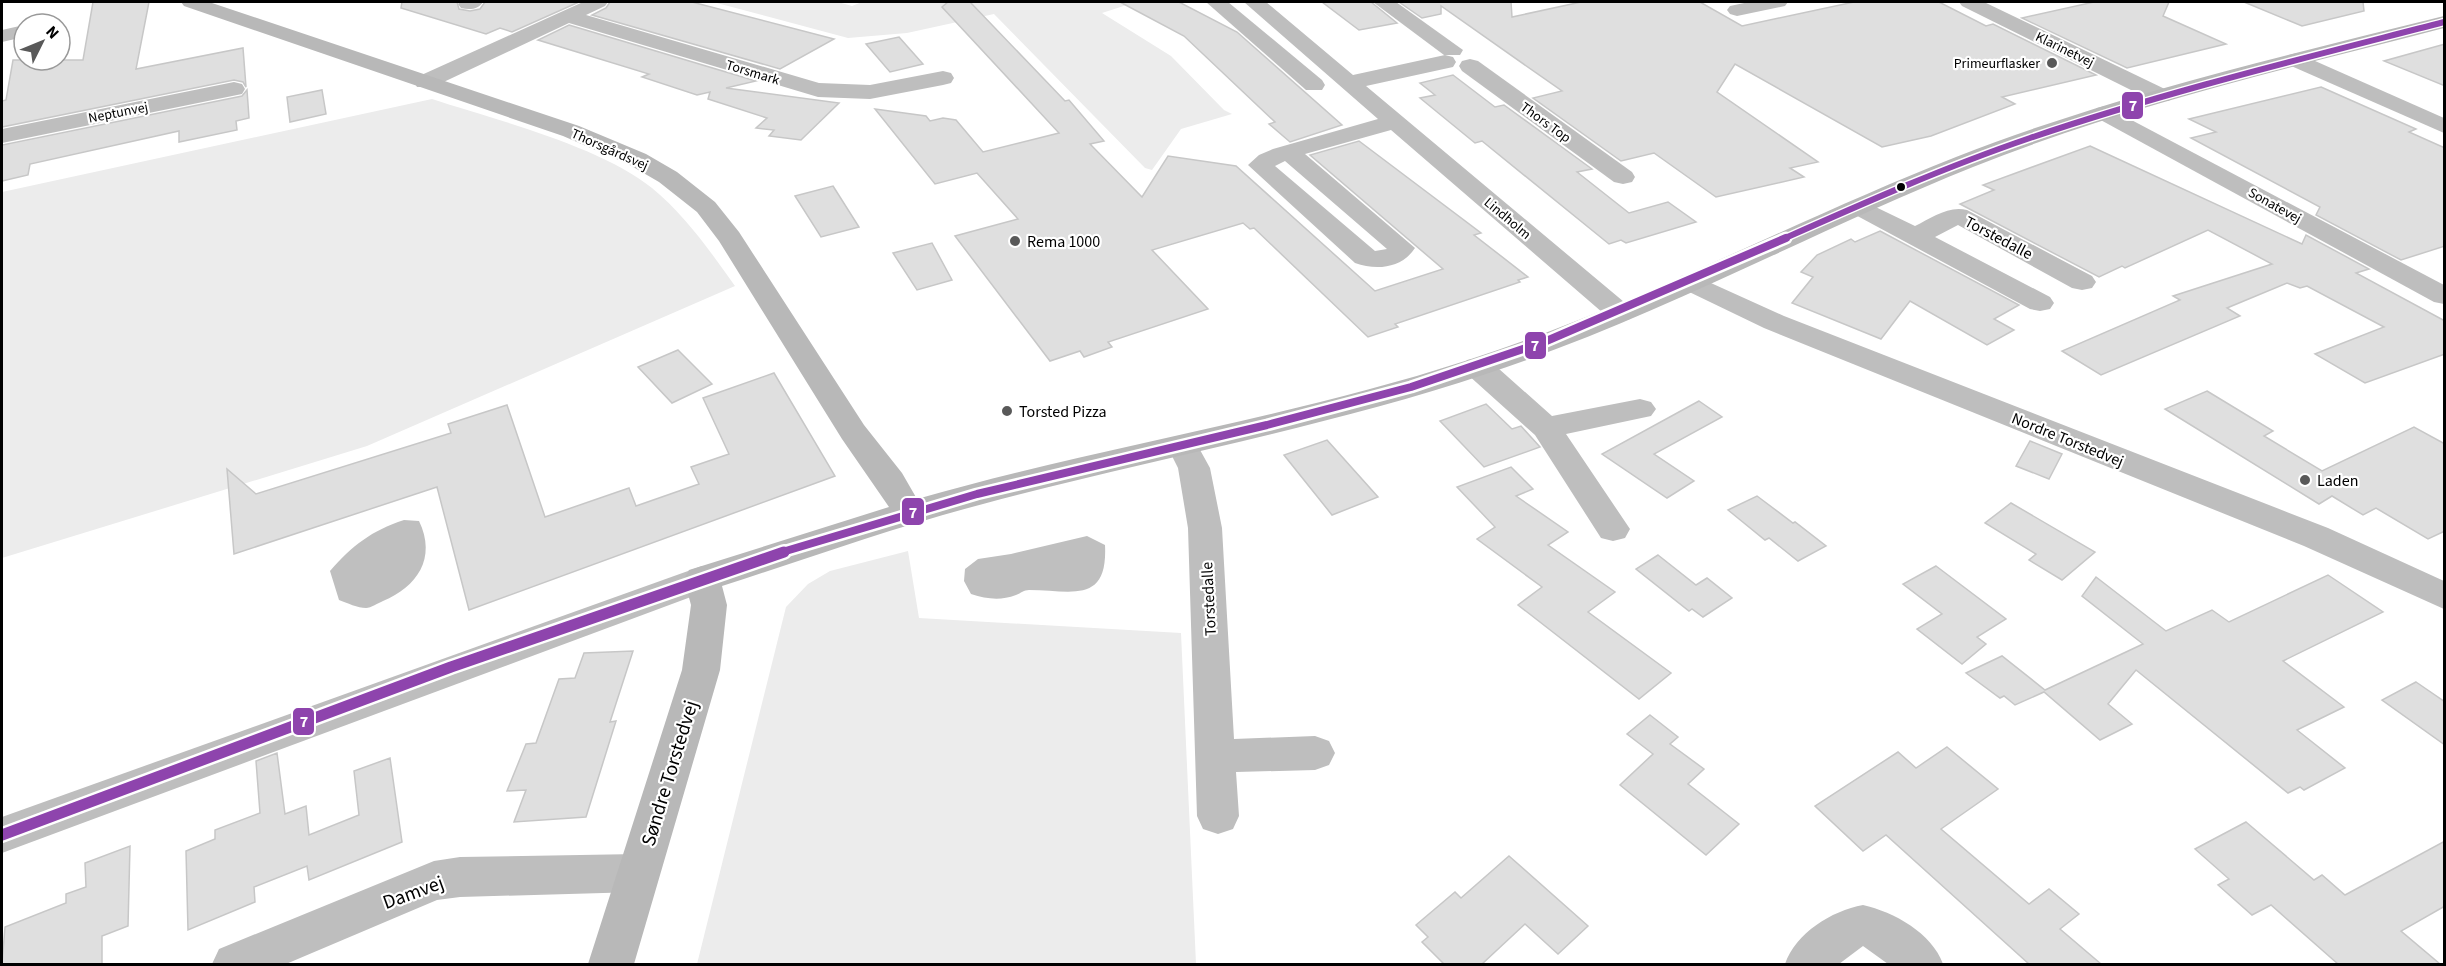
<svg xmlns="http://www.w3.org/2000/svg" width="2446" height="966" font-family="'Source Sans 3',sans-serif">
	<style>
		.green { fill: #ececec }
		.water { fill: #bfbfbf }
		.building { fill: #dfdfdf; stroke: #c7c7c7; stroke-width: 1.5 }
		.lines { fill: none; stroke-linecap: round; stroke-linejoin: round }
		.street { fill: #bebebe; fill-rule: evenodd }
		.secondary { fill: #b8b8b8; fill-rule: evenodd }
		.bus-1-far2-casing { stroke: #fff; stroke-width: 9 }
		.bus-1-far1-casing { stroke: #fff; stroke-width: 13 }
		.bus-1-casing { stroke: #fff; stroke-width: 16 }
		.bus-1-far2 { stroke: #8e44ad; stroke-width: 6 }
		.bus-1-far1 { stroke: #8e44ad; stroke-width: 8 }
		.bus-1 { stroke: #8e44ad; stroke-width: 11 }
		.poi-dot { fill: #595959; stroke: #fff; stroke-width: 2 }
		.bus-dot { fill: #000; stroke: #fff; stroke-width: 2 }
		.labels { text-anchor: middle; stroke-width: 4.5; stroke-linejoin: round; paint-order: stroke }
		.far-street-label { font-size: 14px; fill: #000; stroke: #fff }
		.far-poi-label { font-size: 14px; fill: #000; stroke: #fff; text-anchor: end }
		.street-label { font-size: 16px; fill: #000; stroke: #fff }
		.poi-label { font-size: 16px; fill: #000; stroke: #fff; text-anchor: start }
		.near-street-label { font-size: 20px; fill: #000; stroke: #fff }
		.line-badge { stroke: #fff; stroke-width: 2 }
		.badge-label { font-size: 16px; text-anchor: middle; font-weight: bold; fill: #fff }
	</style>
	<rect width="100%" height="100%" fill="#fff"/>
	<!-- green -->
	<g class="green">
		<path d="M713,2H838L852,6L862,2H1136L1102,13L1171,56L1224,110L1232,114L1181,129L1152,170L1145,168L994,14L907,33L848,38Z"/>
		<path d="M432,99C496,120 600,146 652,188C685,215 710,251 735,286L367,446L2,558V192Z"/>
		<path d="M908,551L919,618L1181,633L1196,964H697L786,607L808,584L830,571Z"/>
	</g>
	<!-- water -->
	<g class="water">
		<path d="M404,520L419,521C437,558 417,587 383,601C378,603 371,608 366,608C358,608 347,603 339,600L330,571C353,545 371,531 404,520Z"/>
		<path d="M1087,536L1105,545C1108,605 1071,590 1029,590C1024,590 1021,593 1016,595C1000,601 987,599 971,594L964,581L965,569L978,559L1011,554Z"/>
	</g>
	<!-- building -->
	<g class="building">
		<path d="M93,2H149L136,69L243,48L246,87L243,82L234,80L2,127V101L6,100L13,60H83Z"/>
		<path d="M402,2H457L459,9L470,11L480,9L485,2H579L512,32L500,28L486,34L401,8Z"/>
		<path d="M610,2H692L834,39L780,69L592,15L606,8Z"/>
		<path d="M948,2H970L1065,101L1069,100L1104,141L1090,144L1142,197L1168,156L1236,166L1375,291L1443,269L1310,155L1359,141L1481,233L1474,235L1528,277L1518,280L1520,282L1395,324L1398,327L1368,337L1254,228L1250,229L1243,223L1152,250L1208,309L1108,342L1112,347L1084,357L1080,351L1050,361L955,236L1018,219L977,173L935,184L875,109L926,116L930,121L943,118L956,120L983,152L1059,133L942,7Z"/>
		<path d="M1120,2H1179L1237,32L1342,125L1290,142L1269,124L1275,122L1184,36Z"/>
		<path d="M1322,2H1371L1397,23L1359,30Z"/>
		<path d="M1399,2H1511L1512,17L1581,2H1700L1742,26L1854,2H1939L1986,26L1993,24L2096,75L2002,97L2015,104L1931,136L1882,147L1735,64L1717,92L1818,162L1790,168L1804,177L1716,197L1654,153L1621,161L1533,98L1562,91L1441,6V14L1422,18Z"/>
		<path d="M2094,2H2169L2163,16L2226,44L2127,68L2022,18Z"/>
		<path d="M2244,2H2363L2364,11L2302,26Z"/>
		<path d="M569,25L756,81L726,88L839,103L801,140L769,136L774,130L756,128L767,118L708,99L710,92L697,95L642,77L649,74L538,40Z"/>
		<path d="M899,37L923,64L890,72L866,44Z"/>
		<path d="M2445,44V86L2384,61Z"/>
		<path d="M1453,75L1495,107L1504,105L1592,169L1577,172L1629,213L1668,202L1696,222L1626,243L1621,240L1609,244L1482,141L1475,143L1420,98L1435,95L1420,83Z"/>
		<path d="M2321,87L2416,129L2409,132L2445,148V246L2401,260L2316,215L2320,207L2191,138L2216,132L2189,119Z"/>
		<path d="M247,90L249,118L236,121L237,130L179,142V131L30,164L28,175L2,181V145L242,96Z"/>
		<path d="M322,90L326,114L290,122L287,97Z"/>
		<path d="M2090,146L2302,244L2306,235L2369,269L2356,273L2445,321V354L2365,383L2315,354L2384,327L2307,286L2300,288L2287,283L2227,308L2240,316L2101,375L2062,351L2180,300L2173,296L2272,264L2208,230L2125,268L2122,266L2099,277L1960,204L1994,190L1983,185Z"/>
		<path d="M833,186L859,227L821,237L795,196Z"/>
		<path d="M1880,231L2019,305L1994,319L2014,330L1987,345L1910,301L1881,339L1792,303L1813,277L1801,272L1817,255L1851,239L1855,242Z"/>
		<path d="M932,243L952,280L917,290L893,253Z"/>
		<path d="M678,350L712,384L672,403L638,367Z"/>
		<path d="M774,373L835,476L469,610L437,487L234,554L227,469L256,494L451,433L448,424L507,405L545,517L629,488L636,506L699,484L691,467L729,454L703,398Z"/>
		<path d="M2207,391L2273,431L2264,436L2322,471L2414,427L2445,444V531L2428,539L2376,508L2363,515L2332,496L2319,504L2165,409Z"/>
		<path d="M1699,401L1722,417L1654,454L1694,481L1667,498L1602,454Z"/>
		<path d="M1486,404L1512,429L1521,426L1540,447L1484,467L1440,421Z"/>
		<path d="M1327,440L1378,497L1332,515L1284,455Z"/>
		<path d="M2030,441L2062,454L2049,479L2016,466Z"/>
		<path d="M1511,467L1533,489L1516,496L1568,532L1548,545L1615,592L1588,612L1671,673L1639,699L1518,605L1542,587L1477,539L1495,527L1457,487Z"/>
		<path d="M1757,496L1793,523L1795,522L1826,546L1798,561L1769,538L1765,540L1728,510Z"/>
		<path d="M2011,503L2095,552L2062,580L2029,560L2036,554L1985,523Z"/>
		<path d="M1658,555L1696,585L1707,578L1732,598L1703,617L1692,609L1689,611L1636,569Z"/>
		<path d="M1936,566L2006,619L1977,637L1986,644L1962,664L1917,629L1942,614L1903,584Z"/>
		<path d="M2328,575L2383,612L2283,661L2344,707L2297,730L2345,768L2304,790L2300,787L2288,793L2136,670L2108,704L2132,724L2100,740L2044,692L2015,705L2004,696L2000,698L1966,673L2002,656L2045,690L2143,644L2082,596L2096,577L2166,631L2212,610L2229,622Z"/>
		<path d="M633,651L610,722L616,721L586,817L514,822L526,790L507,791L526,744L536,743L559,679L575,678L584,653Z"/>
		<path d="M2416,682L2445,702V745L2382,700Z"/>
		<path d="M1650,715L1678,737L1670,744L1704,769L1688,784L1739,824L1706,855L1620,785L1653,754L1627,734Z"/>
		<path d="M1947,747L1998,789L1941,829L2029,904L2049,889L2079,914L2060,929L2101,964H2029L1886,835L1863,851L1815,806L1898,752L1916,768Z"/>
		<path d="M277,753L285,814L306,806L309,835L359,815L354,771L390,758L402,842L309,880L307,866L254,887L255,902L188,930L186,851L215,839V830L260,813L256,761Z"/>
		<path d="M2246,822L2314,880L2322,875L2345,895L2445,841V906L2401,931L2440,964H2338L2271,905L2252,915L2218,885L2229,879L2195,849Z"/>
		<path d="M130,846L128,926L102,936V964H2L5,927L66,903V894L86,887L85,863Z"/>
		<path d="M1509,856L1588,926L1558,954L1525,924L1482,964H1444L1422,942L1428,937L1416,925L1455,892L1461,898Z"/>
	</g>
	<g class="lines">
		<!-- street -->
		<g class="street">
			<path d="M460,2H483C478,10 469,10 461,8L458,4Z"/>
			<path d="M583,2H608L605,6L586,15L819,83L870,85L943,71L951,73L954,78L951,83L943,85L870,99L818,97L569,23L433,87H417L414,82L417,77Z"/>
			<path d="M1206,2H1228L1322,80L1325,85L1322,90H1306Z"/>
			<path d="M1244,2H1266L1353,75L1445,55L1453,57L1456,62L1453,67L1366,86L1630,307L1634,313L1630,319L1620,322L1610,319L1391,130L1305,154L1415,248C1402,268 1377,271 1355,263L1248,165L1259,155L1273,149L1378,119ZM1285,161L1387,249L1375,251L1275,166Z"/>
			<path d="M1373,2H1396L1463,50L1460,55H1444Z"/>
			<path d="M1749,2H1788L1785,6L1737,16L1730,14L1727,10L1730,6Z"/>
			<path d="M1959,2H1984L2169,91L2172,96L2169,101H2153L1962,6Z"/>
			<path d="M24,25V37L2,42V30Z"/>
			<path d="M2297,53L2444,118V133L2289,65L2286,60L2289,55Z"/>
			<path d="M1470,59L1478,61L1632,172L1635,177L1632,182L1623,184L1614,182L1462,71L1459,66L1462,61Z"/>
			<path d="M234,82L242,84L245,89L242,94L2,143V129Z"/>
			<path d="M2105,106L2444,285V304L2434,302L2097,118L2093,113L2097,108Z"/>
			<path d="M1859,199L1915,226C1931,218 1949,205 1967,210L2092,276L2096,282L2092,288L2082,290L2072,288L1958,225L1935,237L2050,297L2054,303L2050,309L2040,311L2030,309L1850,212L1846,207L1850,202Z"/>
			<path d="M1691,274L1784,316L2328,528L2444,581V609L2304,546L1764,328L1681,288L1677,282L1681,276Z"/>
			<path d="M1478,358L1489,360L1552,416L1640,399L1651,402L1656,409L1651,416L1566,434L1630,529L1625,538L1613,541L1601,538L1535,435L1467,374L1463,367L1467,360Z"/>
			<path d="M1183,435L1194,439L1210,468L1222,528L1234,739L1315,736L1329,741L1335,753L1329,765L1315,770L1236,772L1239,816L1233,829L1218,834L1203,829L1197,816L1188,528L1178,468L1167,446L1172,439Z"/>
			<path d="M702,566L715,570L720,579L715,588L2,853V817Z"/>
			<path d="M638,854L653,859L660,873L653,887L638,892L460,897L437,900L286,964H212L219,949L434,861L460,857Z"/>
			<path d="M1863,905C1894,912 1932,933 1943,964H1888L1863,946L1839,964H1785C1796,933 1831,911 1863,905Z"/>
		</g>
		<!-- secondary -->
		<path class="secondary" d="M181,2H209L579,126L646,154L677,172L715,202L739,232L864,425L902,473L917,499C1098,447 1286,419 1465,361C1634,307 1791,222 1956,157C2114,95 2280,57 2444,16V28C2286,69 2125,106 1973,167C1809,233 1654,319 1486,374C1321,429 1150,459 983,504C895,527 809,558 722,586L727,605L720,670L634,964H588L682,670L691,605L684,579L689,570L889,507L842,439L719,241L697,212L659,182L628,164L563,136L184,6Z"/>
		<defs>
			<path id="bus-1-far2" d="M1783,239C1864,203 1945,167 2030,138C2165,92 2305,58 2444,22"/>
			<path id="bus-1-far1" d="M779,553L977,494L1267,425L1411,387L1544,342L1786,238"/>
			<path id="bus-1" d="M2,835L451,667L784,552"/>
		</defs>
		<!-- bus-1-far2 casing -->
		<use href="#bus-1-far2" class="bus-1-far2-casing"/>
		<!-- bus-1-far1 casing -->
		<use href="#bus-1-far1" class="bus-1-far1-casing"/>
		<!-- bus-1 casing -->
		<use href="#bus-1" class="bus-1-casing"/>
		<!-- bus-1-far2 -->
		<use href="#bus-1-far2" class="bus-1-far2"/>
		<!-- bus-1-far1 -->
		<use href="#bus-1-far1" class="bus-1-far1"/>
		<!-- bus-1 -->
		<use href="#bus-1" class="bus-1"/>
	</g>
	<!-- markers -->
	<g class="poi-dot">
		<circle cx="2052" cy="63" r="6"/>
		<circle cx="1015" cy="241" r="6"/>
		<circle cx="1007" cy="411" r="6"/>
		<circle cx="2305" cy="480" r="6"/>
	</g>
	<circle class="bus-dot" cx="1901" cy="187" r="5"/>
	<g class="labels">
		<!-- far-street labels -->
		<g class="far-street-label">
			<text transform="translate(2065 49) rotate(26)" y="5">Klarinetvej</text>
			<text transform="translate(753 72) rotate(17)" y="5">Torsmark</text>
			<text transform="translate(118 112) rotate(-11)" y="5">Neptunvej</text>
			<text transform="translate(1546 122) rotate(36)" y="5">Thors Top</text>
			<text transform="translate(610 149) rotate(24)" y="5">Thorsgårdsvej</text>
			<text transform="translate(2275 205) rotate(29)" y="5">Sonatevej</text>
			<text transform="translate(1508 218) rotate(40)" y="5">Lindholm</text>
		</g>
		<!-- far-poi labels -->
		<g class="far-poi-label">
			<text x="2040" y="68">Primeurflasker</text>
		</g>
		<!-- street labels -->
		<g class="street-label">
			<text transform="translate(1999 237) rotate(28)" y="6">Torstedalle</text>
			<text transform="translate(2068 439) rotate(22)" y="6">Nordre Torstedvej</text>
			<text transform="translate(1208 599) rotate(-93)" y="6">Torstedalle</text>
		</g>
		<!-- poi labels -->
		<g class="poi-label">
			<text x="1027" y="247">Rema 1000</text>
			<text x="1019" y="417">Torsted Pizza</text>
			<text x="2317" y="486">Laden</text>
		</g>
		<!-- near-street labels -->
		<g class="near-street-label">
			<text transform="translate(669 773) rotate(-73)" y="7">Søndre Torstedvej</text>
			<text transform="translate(413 892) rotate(-20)" y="7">Damvej</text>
		</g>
	</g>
	<g class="line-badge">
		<rect x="2121" y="91" width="23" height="29" rx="6" fill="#8e44ad"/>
		<rect x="1524" y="331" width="23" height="29" rx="6" fill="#8e44ad"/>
		<rect x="901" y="497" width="24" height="29" rx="6" fill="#8e44ad"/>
		<rect x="292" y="707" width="23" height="29" rx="6" fill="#8e44ad"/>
	</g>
	<g class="badge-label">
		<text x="2133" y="111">7</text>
		<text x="1535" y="351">7</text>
		<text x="913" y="518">7</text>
		<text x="304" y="727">7</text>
	</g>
	<!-- border -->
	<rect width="2446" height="966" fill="none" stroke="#000000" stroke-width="6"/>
	<!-- north arrow -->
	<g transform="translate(42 42) rotate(47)"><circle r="28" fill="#ffffff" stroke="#999999" stroke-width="1.5"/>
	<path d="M0-4.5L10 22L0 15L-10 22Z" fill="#595959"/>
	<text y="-9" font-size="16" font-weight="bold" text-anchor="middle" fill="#000000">N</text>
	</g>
</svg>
